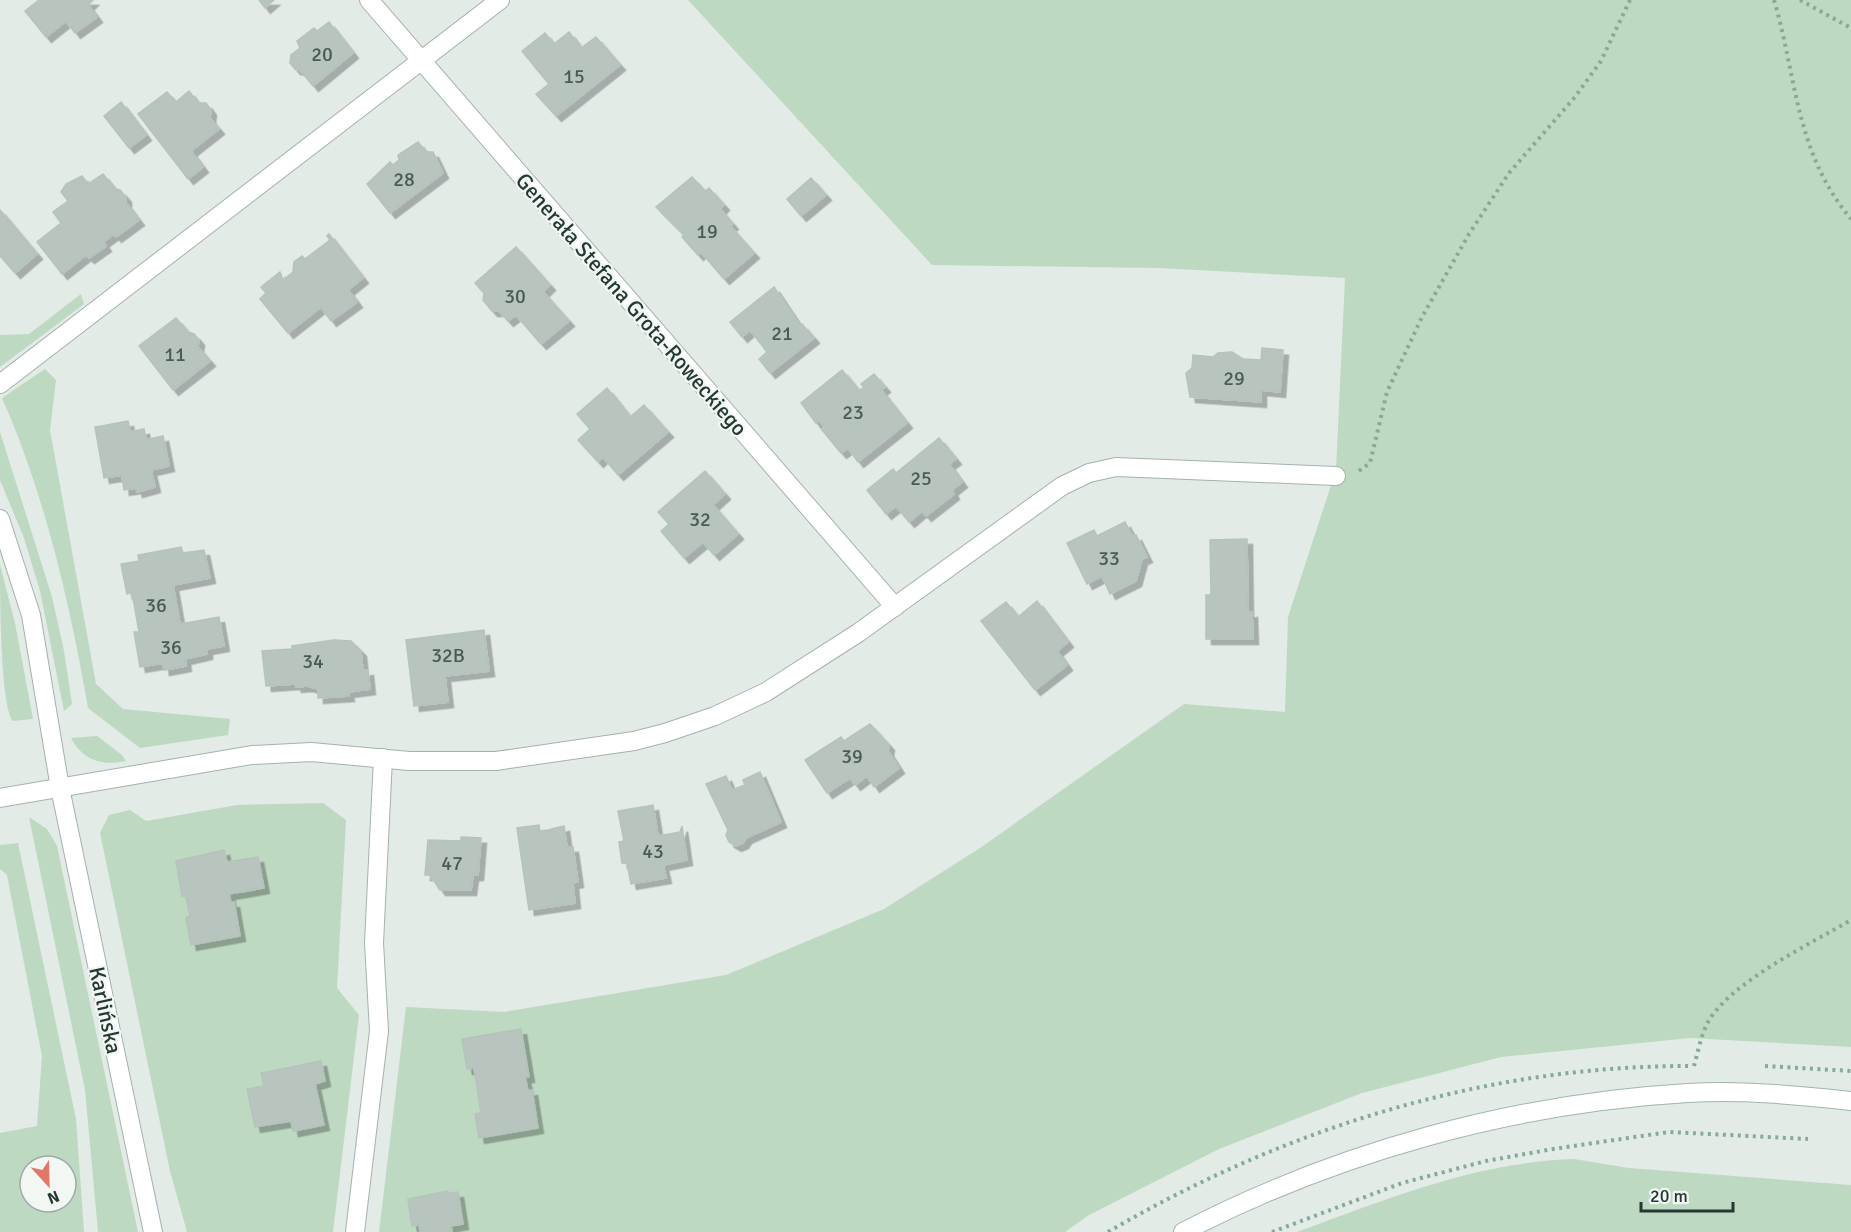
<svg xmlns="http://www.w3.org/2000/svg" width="1851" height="1232" font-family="Signika,sans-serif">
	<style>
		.green { fill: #bdd9c1; fill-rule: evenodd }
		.building { fill: #b8c5be; stroke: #b5c3bc; stroke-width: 1.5; filter: url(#shadow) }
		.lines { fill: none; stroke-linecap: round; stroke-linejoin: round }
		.minor-casing { stroke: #a5b2ac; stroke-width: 20 }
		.secondary-casing { stroke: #a2b5ac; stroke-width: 20 }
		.path { stroke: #86aa9a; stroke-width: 4; stroke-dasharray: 3 4.5; stroke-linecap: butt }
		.minor { stroke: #fff; stroke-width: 18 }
		.secondary { stroke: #fff; stroke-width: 18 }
		.labels { text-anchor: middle; stroke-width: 4.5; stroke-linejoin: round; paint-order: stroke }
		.number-label { font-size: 20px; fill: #495c54 }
		.street-label { font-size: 22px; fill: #243931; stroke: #f2f7f4 }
	</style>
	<defs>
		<filter id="shadow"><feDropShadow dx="5.5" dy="5.5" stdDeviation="0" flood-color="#0004"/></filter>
	</defs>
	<rect width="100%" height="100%" fill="#e2ebe6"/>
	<!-- green -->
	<g class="green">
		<path d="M688,0H1851V1047L1690,1038L1501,1057L1362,1093L1219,1149L1089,1215L1065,1232H379L406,1007L504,1012L726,975L884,909L980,848L1184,704L1285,712L1288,617L1336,470L1345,278L1158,268L932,265Z"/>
		<path d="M81,294L84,304L0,367V335L29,334Z"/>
		<path d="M45,369L56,380L50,430L96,684L123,709L230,719L228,735L140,748L88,708C70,604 45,495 2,398Z"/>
		<path d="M0,432L52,597L64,651L72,704L64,711L40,591L24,538L0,480Z"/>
		<path d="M0,565L15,623L33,719L13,721C0,708 0,592 0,565Z"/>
		<path d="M97,736L122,755L126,761C103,766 83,761 71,738Z"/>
		<path d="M323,803L346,820L337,988L359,1015L333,1232H187L170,1171L100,833L109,815L130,810L146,821L237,805Z"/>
		<path d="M29,817L47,829L57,846L138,1232H98L85,1090Z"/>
		<path d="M18,843L76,1119L84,1232H0V1133L37,1126L42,1056L7,875L0,869V845ZM30,1166H66V1202H30Z"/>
		<path d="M1574,1159L1629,1168L1851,1185V1232H1297C1386,1199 1477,1162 1574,1159Z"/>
	</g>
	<!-- building -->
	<g class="building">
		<path d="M39,0H93L88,5L97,17L75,33L66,21L46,37L25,11Z"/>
		<path d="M259,0H274L265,8Z"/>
		<path d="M329,22L353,53L313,86L300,70L295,69L290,63L291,55L300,48L297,41L314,28L317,31Z"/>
		<path d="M569,32L581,48L596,37L620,65L556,116L536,94L549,84L522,51L545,33L554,44Z"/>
		<path d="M189,91L198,103H206L211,110L210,118L219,129L191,151L203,167L188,179L138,114L167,92L176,102Z"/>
		<path d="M121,102L146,135L129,148L104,116Z"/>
		<path d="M418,142L426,152H433L443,173L390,213L367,184L390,162L393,165L399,160L398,155Z"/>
		<path d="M103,174L115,189L120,190L126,197V203L139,220L116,237L114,234L103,242L106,246L89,258L86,255L62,274L37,242L61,223L53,212L68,201L61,192L66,184L82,176L88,184Z"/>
		<path d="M692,177L705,191L709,188L724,205L720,209L733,224L730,226L754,253L724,279L701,252L698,255L682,237L684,235L656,207Z"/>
		<path d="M811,178L826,195L801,216L787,199Z"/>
		<path d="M0,210L37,254L15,273L0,256Z"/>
		<path d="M329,234L363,278L348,290L357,302L331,321L321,307L288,333L260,299L266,293L261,287L280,272L283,280L293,272L294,262L302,256L305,259L330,240L327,236Z"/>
		<path d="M516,247L550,285L543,292L569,321L541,344L516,315L508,321L499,311H492L483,300L484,293L475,283Z"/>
		<path d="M774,287L800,326L802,324L814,338L770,373L759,359L767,352L750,330L742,337L730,322Z"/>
		<path d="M176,318L188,332L194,334L199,340L198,347L210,361L173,390L139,346Z"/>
		<path d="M1262,348L1283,350L1280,392L1261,390V402L1190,397L1186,373L1192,368L1193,355L1213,357L1218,353L1232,352L1243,359L1261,360Z"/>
		<path d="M842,370L859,391L864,387L861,384L874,374L885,387L881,390L907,423L858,462L848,448L841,453L822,430L825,428L819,420L816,423L801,403Z"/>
		<path d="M607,388L630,417L644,405L668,432L618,475L603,457L598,462L578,440L590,429L577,414Z"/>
		<path d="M128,421L130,432L144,429L146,440L163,436L169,466L151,470L155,487L137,492L136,488L124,490L122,475L104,478L95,427Z"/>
		<path d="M939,438L956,459L949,464L962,482L952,490L954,494L926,516L922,511L909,522L896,506L886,514L867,490L893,469L896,473Z"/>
		<path d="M705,471L725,494L713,505L738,534L714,555L703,542L684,558L661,531L669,524L658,512Z"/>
		<path d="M1125,522L1133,537L1136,535L1147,557L1142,559L1136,581L1110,594L1102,576L1087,584L1067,543L1094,530L1097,536Z"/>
		<path d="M1247,539L1248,613L1252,612L1253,639H1206V595H1211L1210,540Z"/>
		<path d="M181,547L183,553L204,550L210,578L173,585L180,624L219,617L224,646L207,649V654L185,659L186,666L164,670L163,663L140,667L134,632H139L132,592L127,594L121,564L139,561L138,555Z"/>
		<path d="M1037,601L1068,642L1057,651L1067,665L1035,690L981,621L1006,602L1018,617Z"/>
		<path d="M484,630L489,671L445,676L448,702L414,706L406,640Z"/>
		<path d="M334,640L351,641L361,651L363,671L368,670L370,689L348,692L349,696L318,698V689L307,686L296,687L295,684L266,686L262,651L292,649V646Z"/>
		<path d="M870,724L889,745L888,751L899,768L874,787L867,776L855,785L850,778L827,793L805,760L841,737L844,741Z"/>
		<path d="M760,772L781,822L746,838L743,843L736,846L729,842L726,835L728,830L706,784L726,776L732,790L745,785L743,780Z"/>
		<path d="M653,805L658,836L680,832L682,826L687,860L663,865L666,878L631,884L627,863H622L619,842L624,841L618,811Z"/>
		<path d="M539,825L540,832L564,826L567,847H573L578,882L573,883L575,903L529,910L517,828Z"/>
		<path d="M461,837L481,838L478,875H473L471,890H440L430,875H425L428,840L461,841Z"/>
		<path d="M224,850L227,862L258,857L264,888L229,894L231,903L234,902L240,936L191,945L186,918L190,916L186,896H182L176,861Z"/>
		<path d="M521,1029L529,1077H525L528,1091L532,1090L538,1128L479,1138L475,1114L481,1113L474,1068L467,1069L462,1039Z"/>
		<path d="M321,1061L325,1081L315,1084L324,1125L293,1131L291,1121L255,1127L247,1089L264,1086L261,1073Z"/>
		<path d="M447,1191L448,1193L458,1192L463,1224L451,1226L452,1232H420L419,1225L412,1226L408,1199Z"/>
	</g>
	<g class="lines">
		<defs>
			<g id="minor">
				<path d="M369,0L895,607"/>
				<path d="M0,384L500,0"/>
				<path d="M0,519L31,615L60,788L153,1232"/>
				<path d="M0,798L252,755L311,752L409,761H496L634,741L665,733L715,716L766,692L858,633L1062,486L1089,473L1116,467L1336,476"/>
				<path d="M355,1232L379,1031L374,943L383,758"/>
			</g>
			<path id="secondary" d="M1183,1232C1337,1152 1514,1103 1688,1093C1742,1090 1797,1095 1851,1101"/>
		</defs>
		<!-- minor casing -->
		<use href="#minor" class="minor-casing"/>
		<!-- secondary casing -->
		<use href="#secondary" class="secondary-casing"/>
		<!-- path -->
		<g class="path">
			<path d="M1774,0C1797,78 1795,152 1851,219"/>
			<path d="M1800,0L1851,28"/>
			<path d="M1359,471L1370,463L1387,392L1422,317L1469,234L1509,173L1575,97L1601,61L1630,0"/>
			<path d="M1694,1066C1698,1052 1701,1035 1708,1022C1731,982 1810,944 1851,920"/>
			<path d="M1765,1066L1851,1071"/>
			<path d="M1108,1232C1284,1129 1483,1066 1688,1066"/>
			<path d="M1272,1232L1402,1183L1486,1161L1553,1149L1669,1132L1808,1139"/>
		</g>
		<!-- minor -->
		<use href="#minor" class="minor"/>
		<!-- secondary -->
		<use href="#secondary" class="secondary"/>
	</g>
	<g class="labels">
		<!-- number labels -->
		<g class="number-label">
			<text x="322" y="61">20</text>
			<text x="574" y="83">15</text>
			<text x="404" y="186">28</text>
			<text x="707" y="238">19</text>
			<text x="515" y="303">30</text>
			<text x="782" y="340">21</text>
			<text x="175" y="361">11</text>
			<text x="1234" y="385">29</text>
			<text x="853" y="419">23</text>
			<text x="921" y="485">25</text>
			<text x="700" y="526">32</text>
			<text x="1109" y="565">33</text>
			<text x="156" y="612">36</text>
			<text x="171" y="654">36</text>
			<text x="448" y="662">32B</text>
			<text x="313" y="668">34</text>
			<text x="852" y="763">39</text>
			<text x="653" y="858">43</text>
			<text x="452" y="870">47</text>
		</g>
		<!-- street labels -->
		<g class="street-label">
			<text transform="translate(632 304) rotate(49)" y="8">Generała Stefana Grota-Roweckiego</text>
			<text transform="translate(106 1010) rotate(78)" y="8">Karlińska</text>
		</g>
	</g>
	<!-- north arrow -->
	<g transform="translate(48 1184) rotate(158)"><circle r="28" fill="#f2f7f4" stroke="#a0aba6" stroke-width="1.5"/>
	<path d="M0-4.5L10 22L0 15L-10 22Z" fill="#e27669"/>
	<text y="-9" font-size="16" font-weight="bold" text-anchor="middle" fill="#243931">N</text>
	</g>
	<!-- scale -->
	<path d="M1641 1202v9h92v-9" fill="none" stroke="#243931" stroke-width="3"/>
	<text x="1650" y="1202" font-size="18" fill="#243931" stroke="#f2f7f4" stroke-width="4.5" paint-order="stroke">20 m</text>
</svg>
